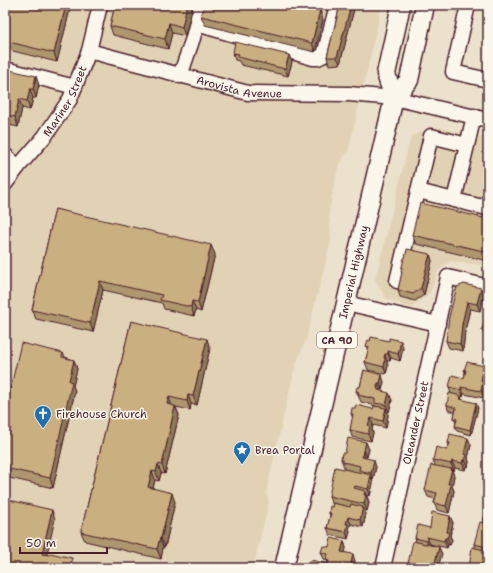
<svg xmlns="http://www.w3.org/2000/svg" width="493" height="573" font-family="'Shantell Sans',sans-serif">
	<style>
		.built { fill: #e2d2b5 }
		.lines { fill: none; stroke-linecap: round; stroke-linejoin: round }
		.minor-casing { stroke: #4a1f2b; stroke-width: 17 }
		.major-casing { stroke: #4a1f2b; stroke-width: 21 }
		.minor { stroke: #fbf7ec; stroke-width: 14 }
		.major { stroke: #fbf7ec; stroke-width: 18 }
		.wall { fill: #ae966e; stroke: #4a1f2b }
		.shaded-wall { fill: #8d7a5a; stroke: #4a1f2b }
		.building { fill: #caaf80; stroke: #4a1f2b }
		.labels { text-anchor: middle; stroke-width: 3; stroke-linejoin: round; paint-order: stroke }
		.shield { fill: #fbf7ec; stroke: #7f6065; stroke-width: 1 }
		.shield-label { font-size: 10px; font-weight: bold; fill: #4a1f2b }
		.street-label { font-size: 11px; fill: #4a1f2b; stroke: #fbf7ec }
		.poi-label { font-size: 11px; fill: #4a1f2b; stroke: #fbf7ec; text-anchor: start }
	</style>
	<rect width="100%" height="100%" fill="#ece1cc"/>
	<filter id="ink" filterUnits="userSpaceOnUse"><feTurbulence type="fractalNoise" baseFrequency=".025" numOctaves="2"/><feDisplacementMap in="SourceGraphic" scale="8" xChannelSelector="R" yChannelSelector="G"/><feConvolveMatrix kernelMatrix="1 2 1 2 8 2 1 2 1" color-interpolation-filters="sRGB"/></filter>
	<g filter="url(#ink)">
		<!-- built -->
		<g class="built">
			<path d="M5,5H382L349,149L338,167L329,210L331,241L306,339L295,367L266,493L269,502L253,568H5Z"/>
			<path d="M434,127L488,138V266L450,261L438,271L430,293L411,308L387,299L375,280L411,136Z"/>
		</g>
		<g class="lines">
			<defs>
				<g id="minor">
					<path d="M468,5L453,72L488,80"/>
					<path d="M197,24L313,58H318L324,55L337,5"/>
					<path id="s1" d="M89,51L248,93L349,94L394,98L488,120"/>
					<path d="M5,69L75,87"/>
					<path d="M180,76L193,38L201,5"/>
					<path d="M5,155L18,167"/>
					<path id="s2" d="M5,184L18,167L45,136L70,99L89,51L100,5"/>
					<path d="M418,191L431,136L467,145"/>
					<path d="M454,200L487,208L488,201"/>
					<path d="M397,281L418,191L454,200L474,116"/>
					<path d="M346,303L438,324"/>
					<path id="s3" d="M383,568L448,277L488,287"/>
				</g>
				<g id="major">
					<path d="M394,98L386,74L401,5"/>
					<path id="s4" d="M284,568L394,98L409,80L425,5"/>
				</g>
			</defs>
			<!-- minor casing -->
			<use href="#minor" class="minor-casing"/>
			<!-- major casing -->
			<use href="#major" class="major-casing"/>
			<!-- minor -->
			<use href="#minor" class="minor"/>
			<!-- major -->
			<use href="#major" class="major"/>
		</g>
		<!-- wall -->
		<g class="wall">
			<path d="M5,5H71L57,62L5,49Z"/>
			<path d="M115,5H193L185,36L172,33L168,49L113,35L110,26Z"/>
			<path d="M316,5H327L326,8Z"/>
			<path d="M340,5H355L340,64L329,65L327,57Z"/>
			<path d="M320,10L323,20L315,52L205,25L201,16Z"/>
			<path d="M233,53L292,62L288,76L241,65L239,61L235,60Z"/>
			<path d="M5,69L39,85L36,98H33L30,110L22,108L18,127L5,124Z"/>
			<path d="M55,209L215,254L201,312L196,310L194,316L164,309L162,303L103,290L93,332L36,319L32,310Z"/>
			<path d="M488,219V261L416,244L412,235Z"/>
			<path d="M430,254L432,261L424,295L415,301L400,297L398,290L402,274L401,271L405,258Z"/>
			<path d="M456,290L484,295L480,311L470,309L465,331L463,351L449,348L446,341Z"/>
			<path d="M488,308V341L487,338L485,337L482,330Z"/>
			<path d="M131,321L210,348L197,405L191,404L190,410L176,407L179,415L165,474L161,473L159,481L155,480L153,488L175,502L165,547H163L161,559L85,541L81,532Z"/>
			<path d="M366,346L403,348L400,361L391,358L390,361H387V362L388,366L386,374L368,370L365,362L368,351Z"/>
			<path d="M63,353L65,357L74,360L77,369L73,386L75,391L53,488L5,477V413Z"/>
			<path d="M484,366L487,373L484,384L486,389L484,398L464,394L463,397H461L462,400L478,408L471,435L457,431L455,426L456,423L454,418L455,412L448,410L447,405L451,394L449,387L464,378L465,372L464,370Z"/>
			<path d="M364,370L384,382L382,390H381L380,391L392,400L389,412H387L388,415L386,428L373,425L372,430L373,433L371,441L352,437L350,430L353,418L351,414L355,408L373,409L376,406L361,402L356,391L360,387Z"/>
			<path d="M448,443L471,445L468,458L469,462L468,467H466L465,470L455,468L454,471H452L454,476L452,486L454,491L449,513L437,510L434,503L435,499L428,497L425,490L435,465L433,460L447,450L449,445Z"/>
			<path d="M369,449L367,457H365V458L376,467L373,480L372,479L373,483L370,496L367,495L369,503L367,511L364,510L366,514L363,527L351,524L349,529L350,531L348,539L330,535L327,528L330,516L329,513L332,507L333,503H331L329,496L345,470L341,459L345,453Z"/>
			<path d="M488,473V492L485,491L483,484Z"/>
			<path d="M488,508V568L476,548L474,544Z"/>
			<path d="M450,516L453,523L450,536L452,540L450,545H448L447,548L430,544L442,554L407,568L416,542L415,538Z"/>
			<path d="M344,541L346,548L345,552L355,561L354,568H309L328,564L327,560L324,559L321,552L329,547Z"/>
		</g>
		<!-- shaded-wall -->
		<g class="shaded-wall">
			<path d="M66,5H71L57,62L54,53Z"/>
			<path d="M187,5H193L185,36L182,27Z"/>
			<path d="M351,5H355L340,64L337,57Z"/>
			<path d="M320,10L323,20L315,52L312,43Z"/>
			<path d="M169,23L172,33L168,49L165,39Z"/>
			<path d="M289,55L292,62L288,76L285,69Z"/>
			<path d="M36,76L39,85L36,98L33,89Z"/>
			<path d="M30,89L33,98L30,110L27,101Z"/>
			<path d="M19,99L22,108L18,127L15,117Z"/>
			<path d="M211,245L215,254L201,312L198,302Z"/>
			<path d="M430,254L432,261L424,295L421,288Z"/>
			<path d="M100,281L103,290L93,332L90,323Z"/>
			<path d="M481,288L484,295L480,311L477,304Z"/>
			<path d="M192,301L196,310L194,316L191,307Z"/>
			<path d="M467,302L470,309L465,331L463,351L460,344L462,324Z"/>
			<path d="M207,339L210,348L197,405L193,396Z"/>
			<path d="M401,341L403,348L400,361L398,354Z"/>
			<path d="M388,351L391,358L390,361L388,354Z"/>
			<path d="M385,354L387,361V362L388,366L386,374L384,367V358Z"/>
			<path d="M74,360L77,369L73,386L75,391L53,488L50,478L69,381Z"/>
			<path d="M484,366L487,373L484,384L486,389L484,398L481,391V381Z"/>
			<path d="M382,375L384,382L382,390L380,383Z"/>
			<path d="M378,383L381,390L380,394L377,387Z"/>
			<path d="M461,387L464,394L463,397L461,390Z"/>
			<path d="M389,393L392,400L389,412L386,405Z"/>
			<path d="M188,395L191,404L190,410L187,401Z"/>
			<path d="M169,397L172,406L167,404Z"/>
			<path d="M476,403L478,408L471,435L470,430Z"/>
			<path d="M175,406L179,415L165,474L162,465Z"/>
			<path d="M386,408L388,415L386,428L383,421Z"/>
			<path d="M371,418L373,425L372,430L373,433L371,441L368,434V425Z"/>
			<path d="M468,438L471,445L468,458L469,462L468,467L465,460L464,454Z"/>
			<path d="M366,442L369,449L367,457L364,450Z"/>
			<path d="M363,450L365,457L364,464L362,457Z"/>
			<path d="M374,460L376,467L373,480L371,473Z"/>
			<path d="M463,460L466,467L465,470L462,463Z"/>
			<path d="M452,461L455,468L454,471L451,464Z"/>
			<path d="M158,464L161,473L159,481L156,472Z"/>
			<path d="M452,469L454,476L452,486L454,491L449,513L446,506L448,484Z"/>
			<path d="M152,471L155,480L151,496L148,487Z"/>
			<path d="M371,475L373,483L370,496L368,489Z"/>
			<path d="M365,491L369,503L367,511L364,504V495Z"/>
			<path d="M172,493L175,502L165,547L161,538Z"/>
			<path d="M363,507L366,514L363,527L360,520Z"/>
			<path d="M52,510L55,519L45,563L42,554Z"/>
			<path d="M450,516L453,523L450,536L452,540L450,545L447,538V532Z"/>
			<path d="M348,517L351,524L349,529L350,531L348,539L346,532V524Z"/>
			<path d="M427,537L430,544L429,548L427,541Z"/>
			<path d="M160,538L163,547L161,559L157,549Z"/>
			<path d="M445,538L448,545L447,548L444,541Z"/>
			<path d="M344,541L346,548L344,559L341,552Z"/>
			<path d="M439,547L442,554L438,568L434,566Z"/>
			<path d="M353,554L355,561L354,568H350Z"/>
		</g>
		<!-- building -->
		<g class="building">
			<path d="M5,5H66L54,53L5,41Z"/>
			<path d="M115,5H187L182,27L169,23L165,39L110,26Z"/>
			<path d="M204,5H298L320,10L312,43L201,16Z"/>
			<path d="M340,5H351L337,57H327Z"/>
			<path d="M235,42L289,55L285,69L238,57L239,54L233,53Z"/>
			<path d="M5,69L36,76L33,89H30L27,101L19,99L15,117L5,115Z"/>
			<path d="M420,203L488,219V252L412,235Z"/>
			<path d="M55,209L211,245L198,302L192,301L191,307L160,300L162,295L100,281L90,323L32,310Z"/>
			<path d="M407,249L430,254L421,288L413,294L398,290L402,272L401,271L404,258H405Z"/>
			<path d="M464,284L481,288L477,304L467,302L462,324L460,344L446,341L449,317L456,290L457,287Z"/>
			<path d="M488,308V334H485L486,331L482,330Z"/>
			<path d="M131,321L207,339L193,396L188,395L187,401L169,397L167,404L175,406L162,465L158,464L156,472L152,471L148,487L172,493L161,538H160L157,549L81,532Z"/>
			<path d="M371,337L389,341V338L401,341L398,354L388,351V354H385L384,358H385L384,367L365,362L369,347L366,346L368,340L370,341Z"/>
			<path d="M21,343L63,353L62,357L74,360L69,381L72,382L50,478L5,468V413Z"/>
			<path d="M467,362L484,366L481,381L483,382L481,391L461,387V390L449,387L452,375L464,378L466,370H464Z"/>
			<path d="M364,370L382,375L380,383H378L377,387L378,390L389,393L386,405L375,403V399L358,395L359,392L356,391L357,387H360Z"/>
			<path d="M449,393L461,396L460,399L476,403L470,430L455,426L457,419L454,418L456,408L447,405Z"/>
			<path d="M356,405L373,409L374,406L386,408L383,421L371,418L368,425L370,426L368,434L350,430L353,414H351L352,408H355Z"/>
			<path d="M450,434L468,438L464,454L467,455L465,460H463L462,463L452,461L451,464L433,460L436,447L447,450L450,443H448Z"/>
			<path d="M348,438L366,442L364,450H363L362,457L374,460L371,473L359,470L360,466L343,462V459H341L342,453H345Z"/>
			<path d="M431,465L452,469L448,484H451L446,506L434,503L437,493L425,490Z"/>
			<path d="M335,467L371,475L368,489L355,486L354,488L365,491L364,495H366L364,504L329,496Z"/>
			<path d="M486,472L488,473V485L483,484Z"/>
			<path d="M5,499L52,510L42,554L49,555L50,553L72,558L71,563L93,568H5Z"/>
			<path d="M333,503L350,507L351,504L363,507L360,520L348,517L346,524H348L346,532L327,528L331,513H329L330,506L332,507Z"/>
			<path d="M486,508H488V542L487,547L474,544L480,522L483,523Z"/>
			<path d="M432,512L450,516L447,532L449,533L447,538H445L444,541L427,537V541L415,538L418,525L430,528Z"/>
			<path d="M331,538L344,541L341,552L353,554L350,568H309L311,560L328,564L329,561L326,560L328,554L321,552L323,546L329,547Z"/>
			<path d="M413,541L439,547L434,566L444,568H407Z"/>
			<path d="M472,547L488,551V568H469Z"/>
		</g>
	</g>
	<!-- icons -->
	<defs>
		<symbol id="church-pin" viewBox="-11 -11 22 30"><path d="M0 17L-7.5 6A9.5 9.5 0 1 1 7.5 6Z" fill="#1f6fb2" stroke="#fbf7ec"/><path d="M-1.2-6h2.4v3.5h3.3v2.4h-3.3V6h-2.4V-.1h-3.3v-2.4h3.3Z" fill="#fff"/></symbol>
		<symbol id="sight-pin" viewBox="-11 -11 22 30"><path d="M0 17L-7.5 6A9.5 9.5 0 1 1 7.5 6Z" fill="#1f6fb2" stroke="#fbf7ec"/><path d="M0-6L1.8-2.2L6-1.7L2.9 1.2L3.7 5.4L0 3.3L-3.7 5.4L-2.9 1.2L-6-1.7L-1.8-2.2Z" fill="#fff"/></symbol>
	</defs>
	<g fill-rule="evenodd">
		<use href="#church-pin" x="33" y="404" width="20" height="27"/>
		<use href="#sight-pin" x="232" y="440" width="20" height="27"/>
	</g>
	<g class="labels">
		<!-- shield labels -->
		<rect class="shield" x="317" y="332" width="40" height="16" rx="3"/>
		<g class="shield-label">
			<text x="337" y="344">CA 90</text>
		</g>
		<!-- street labels -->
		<g class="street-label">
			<text dy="4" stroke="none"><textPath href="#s1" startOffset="155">Arovista Avenue</textPath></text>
			<text dy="4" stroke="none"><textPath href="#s2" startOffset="103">Mariner Street</textPath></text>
			<text dy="4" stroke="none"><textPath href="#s4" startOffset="304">Imperial Highway</textPath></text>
			<text dy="4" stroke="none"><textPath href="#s3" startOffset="149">Oleander Street</textPath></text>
		</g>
		<!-- poi labels -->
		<g class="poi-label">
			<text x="56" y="418">Firehouse Church</text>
			<text x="255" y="454">Brea Portal</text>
		</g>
	</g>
	<!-- margin -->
	<rect width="493" height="573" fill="none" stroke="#fbf7ec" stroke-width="20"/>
	<rect x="10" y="10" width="473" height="553" fill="none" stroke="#4a1f2b" stroke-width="1.5" filter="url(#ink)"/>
	<!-- scale -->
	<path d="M20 547v6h87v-6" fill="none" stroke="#4a1f2b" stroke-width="2"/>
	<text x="26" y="547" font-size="12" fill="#4a1f2b" stroke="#fbf7ec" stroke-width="3" paint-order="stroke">50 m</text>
</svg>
